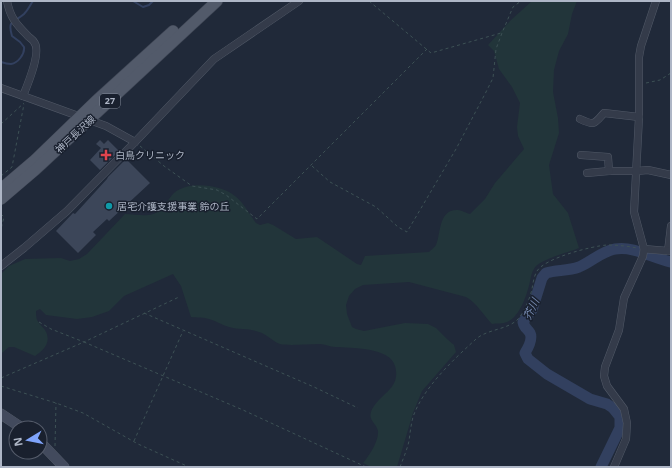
<svg xmlns="http://www.w3.org/2000/svg" width="672" height="468" font-family="'Noto Sans','Noto Sans JP',sans-serif">
	<style>
		.green { fill: #22353a }
		.lines { fill: none; stroke-linecap: round; stroke-linejoin: round }
		.stream { stroke: #32405f; stroke-width: 2 }
		.river { stroke: #32405f; stroke-width: 11 }
		.building { fill: #3c4659 }
		.minor-casing { stroke: #515967; stroke-width: 8 }
		.secondary-casing { stroke: #515967; stroke-width: 11 }
		.primary-casing { stroke: #3d4453; stroke-width: 12 }
		.path { stroke: #3d5155; stroke-width: 1; stroke-dasharray: 3 3; stroke-linecap: butt }
		.minor { stroke: #343b4a; stroke-width: 7 }
		.secondary { stroke: #424a5d; stroke-width: 10 }
		.primary { stroke: #525a6a; stroke-width: 11 }
		.health-dot { fill: #e0444e; stroke: #19202e; stroke-width: 1.5 }
		.culture-dot { fill: #0f9aa8; stroke: #19202e; stroke-width: 1.5 }
		.labels { text-anchor: middle; stroke-width: 3; stroke-linejoin: round; paint-order: stroke }
		.shield { fill: #19202e; stroke: #818998; stroke-width: 1 }
		.shield-label { font-size: 9px; font-weight: bold; fill: #aeb6c6 }
		.street-label { font-size: 10px; fill: #aeb6c6; stroke: #19202e }
		.poi-label { font-size: 10px; fill: #aeb6c6; stroke: #19202e; text-anchor: start }
		.water-label { font-size: 11px; font-style: italic; fill: #7589af; stroke: #19202e }
	</style>
	<rect width="100%" height="100%" fill="#202939"/>
	<!-- green -->
	<path class="green" d="M532,1H577L572,14L568,34L559,51L554,70L553,92L558,118L559,133L549,165L553,194L568,213L579,248C567,253 545,258 536,266C530,273 531,281 528,289C525,300 518,318 507,322C503,324 497,323 492,324C483,315 477,303 466,297L409,282L363,285L355,289L349,296L346,305L347,314L352,327L356,329L364,331L405,323L428,324L436,328L447,339L454,345L456,352L422,391L413,413L397,467H371L363,463C369,456 379,441 378,431C377,424 368,420 371,412C377,394 402,390 395,366C390,347 351,348 335,347C330,347 325,344 320,344C310,344 288,346 280,344C273,342 267,334 259,332C249,328 239,330 229,327C222,325 216,321 209,319C204,317 197,318 191,317L181,286L173,274L124,296L109,311L92,317L77,319L46,315L40,309L36,311C36,313 36,318 37,320C39,324 43,327 45,330C52,342 44,350 35,356L14,347H9L2,353L1,352V274L9,266L25,259L61,258L70,261L79,259L87,254L125,214C134,214 144,217 153,214C160,213 169,198 174,193C189,180 222,185 235,196C244,203 250,215 256,223L260,225L268,223L273,225L296,239L317,237L357,264L361,265L365,256L429,252C431,250 435,247 436,245C441,234 438,209 458,210C461,210 466,213 470,214L485,199L495,183L524,149L518,136L517,127L520,103L512,87L499,69L494,51L488,45L511,20Z"/>
	<g class="lines">
		<!-- stream -->
		<g class="stream">
			<path d="M133,1L143,7L149,5L153,1"/>
			<path d="M1,62C4,63 7,64 11,64C18,63 25,54 24,47L20,42L12,36C7,19 14,23 24,14C28,10 30,5 33,1"/>
		</g>
		<!-- river -->
		<path class="river" d="M601,467L620,428V417L617,413L613,408L607,404L590,399L547,374L528,359L525,353C528,348 533,339 530,333C528,329 524,328 523,322L532,310L542,278L546,273C557,270 568,271 579,267C591,262 602,251 615,249C635,246 652,258 671,262"/>
	</g>
	<!-- building -->
	<g class="building">
		<path d="M100,140L104,144L108,140L119,151L100,170L90,160L101,148L96,144Z"/>
		<path d="M126,159L150,183L109,221L107,219L93,232L96,235L78,253L56,231L73,213L75,214L107,179L108,177Z"/>
	</g>
	<g class="lines">
		<defs>
			<g id="minor">
				<path d="M7,1C10,17 16,24 27,35C29,38 33,39 34,42C42,51 27,86 23,96"/>
				<path d="M1,88L106,126L135,142"/>
				<path d="M580,119C595,126 594,124 604,113L639,117"/>
				<path d="M581,155L608,157L609,171H637L648,170L671,175"/>
				<path d="M587,173L609,171"/>
				<path d="M671,226L668,251H671"/>
				<path d="M644,249L668,251"/>
				<path d="M1,266L24,248L67,211L135,142L214,59L299,1"/>
				<path d="M614,467L626,439L627,423L624,409L607,386L604,376L605,367L619,330L624,298L643,256L644,249L634,212L639,117V57L641,46L656,1"/>
			</g>
			<g id="secondary">
				<path d="M1,414L22,428"/>
				<path d="M40,442L64,467"/>
			</g>
			<g id="primary">
				<path d="M1,189L35,160L97,100L173,31"/>
				<path d="M1,199L35,170L217,1"/>
			</g>
		</defs>
		<!-- minor casing -->
		<use href="#minor" class="minor-casing"/>
		<!-- secondary casing -->
		<use href="#secondary" class="secondary-casing"/>
		<!-- primary casing -->
		<use href="#primary" class="primary-casing"/>
		<!-- path -->
		<g class="path">
			<path d="M369,1L431,53L501,33"/>
			<path d="M646,83L660,80L671,73"/>
			<path d="M1,124L24,103"/>
			<path d="M140,146L164,166L192,186L217,190L226,195L257,219L427,49"/>
			<path d="M312,166L330,182L376,207L398,227L407,232L456,149L486,92L493,78L496,49L502,33L513,7L521,1"/>
			<path d="M1,176L12,167L24,104"/>
			<path d="M1,214L4,217L1,229"/>
			<path d="M144,313L314,387L358,408"/>
			<path d="M39,322L51,329L84,342L179,297"/>
			<path d="M1,378L84,342L243,410L366,467"/>
			<path d="M1,386L56,403L83,413L138,444L189,467"/>
			<path d="M134,441L183,331"/>
			<path d="M55,446L56,403"/>
			<path d="M400,467C403,459 407,450 409,441C410,433 411,425 413,417C423,388 453,360 475,340C486,329 508,330 518,319C525,311 530,298 532,289C533,283 534,276 537,271C545,258 592,246 607,245C617,245 627,246 637,248"/>
		</g>
		<!-- minor -->
		<use href="#minor" class="minor"/>
		<!-- secondary -->
		<use href="#secondary" class="secondary"/>
		<!-- primary -->
		<use href="#primary" class="primary"/>
	</g>
	<!-- markers -->
	<path class="health-dot" d="M104 149h4v4h4v4h-4v4h-4v-4h-4v-4h4z"/>
	<circle class="culture-dot" cx="109" cy="206" r="4"/>
	<g class="labels">
		<!-- shield labels -->
		<rect class="shield" x="100" y="94" width="20" height="14" rx="3"/>
		<g class="shield-label">
			<text x="110" y="104">27</text>
		</g>
		<!-- street labels -->
		<g class="street-label">
			<text transform="translate(75 134) rotate(-43)" y="4">神戸長沢線</text>
		</g>
		<!-- poi labels -->
		<g class="poi-label">
			<text x="115" y="159">白鳥クリニック</text>
			<text x="117" y="210">居宅介護支援事業 鈴の丘</text>
		</g>
		<!-- water labels -->
		<g class="water-label">
			<text transform="translate(531 309) rotate(-65)" y="4">芥川</text>
		</g>
	</g>
	<!-- border -->
	<rect width="672" height="468" fill="none" stroke="#aeb6c6" stroke-width="4"/>
	<!-- north arrow -->
	<g transform="translate(28 440) rotate(260)"><circle r="19" fill="#19202e" stroke="#555c6b"/>
	<path d="M0-3L7 15L0 10L-7 15Z" fill="#7fa4fb"/>
	<text y="-6" font-size="11" font-weight="bold" text-anchor="middle" fill="#aeb6c6">N</text>
	</g>
</svg>
